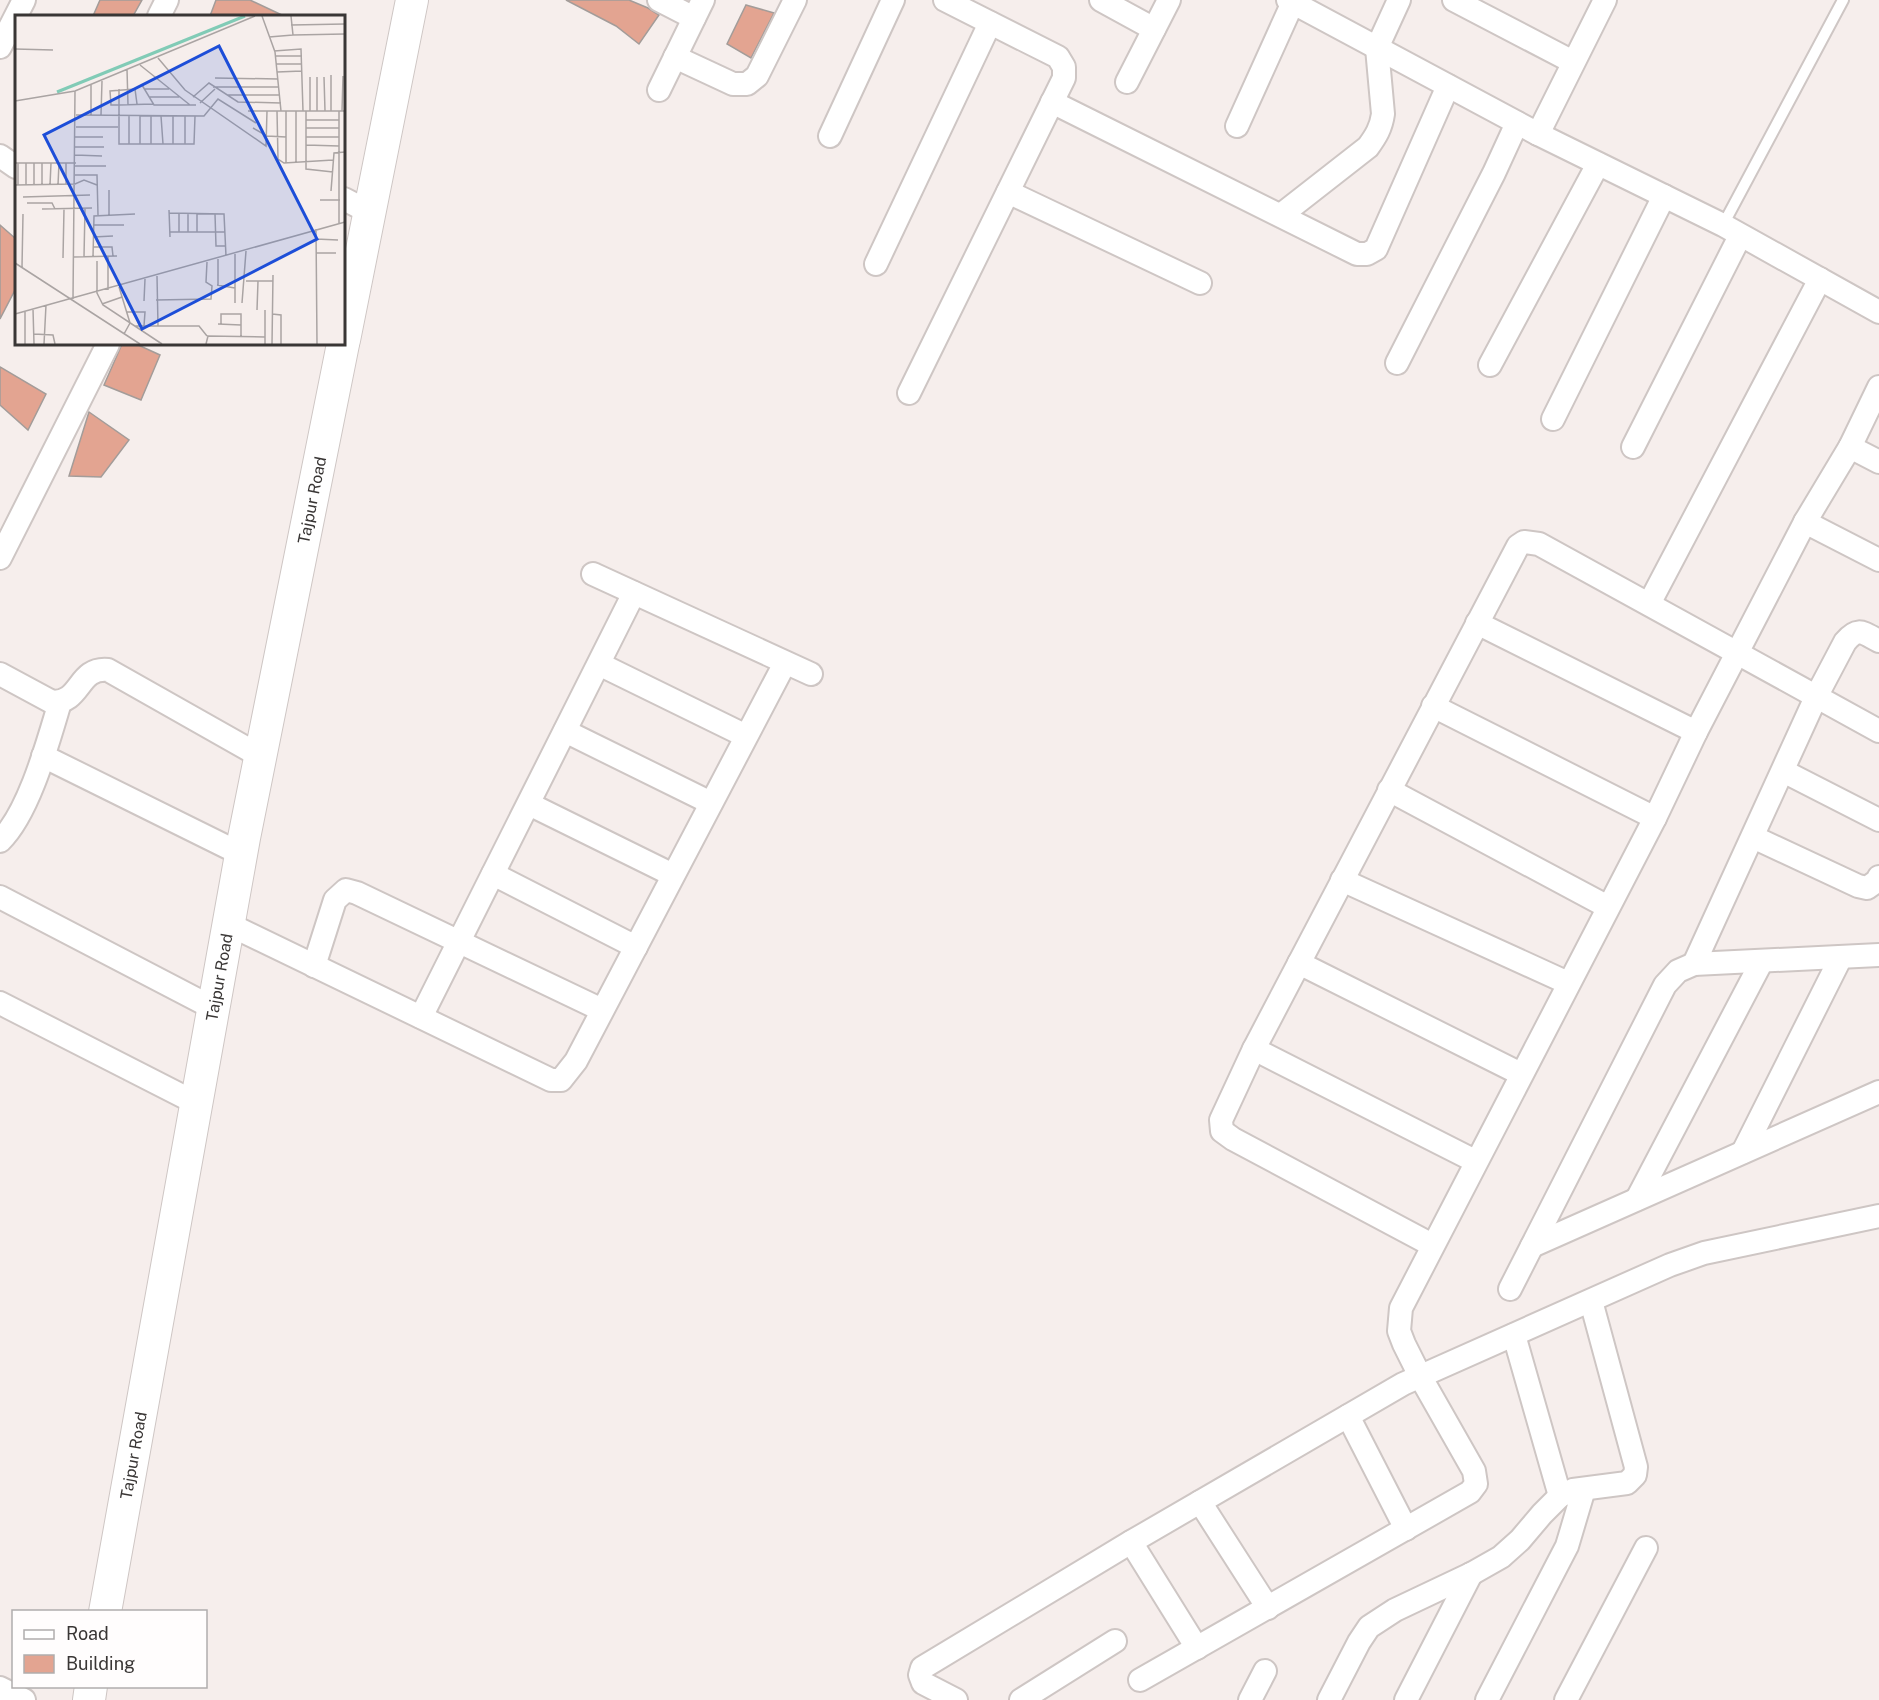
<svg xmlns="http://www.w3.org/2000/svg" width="1879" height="1700" font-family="'Public Sans',sans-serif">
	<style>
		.building { fill: #e3a491; stroke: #a39c99; stroke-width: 1.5 }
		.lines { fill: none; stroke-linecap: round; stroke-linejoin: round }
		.lane-casing { stroke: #cec6c4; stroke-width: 14 }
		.street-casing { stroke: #cec6c4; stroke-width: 26 }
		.secondary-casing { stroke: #cec6c4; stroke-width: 34 }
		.lane { stroke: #fff; stroke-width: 10 }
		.street { stroke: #fff; stroke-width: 22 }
		.secondary { stroke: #fff; stroke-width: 32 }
		.labels { text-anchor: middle; stroke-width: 5; stroke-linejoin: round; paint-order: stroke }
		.street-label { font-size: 16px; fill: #393635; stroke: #fffdfd }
		.inset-river { fill: none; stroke: #81cbb6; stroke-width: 3 }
		.inset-road { fill: none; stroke: #aaa4a3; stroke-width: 1.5 }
		.view { fill: #1d4ed8; fill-opacity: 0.15; stroke: #1d4ed8; stroke-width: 3 }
		.inset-edge { fill: none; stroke: #393635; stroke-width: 3 }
	</style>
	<rect width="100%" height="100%" fill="#f6eeec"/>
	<!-- building -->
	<g class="building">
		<path d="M100,0H142L133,16H93Z"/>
		<path d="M216,0H250L284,16H210Z"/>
		<path d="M566,0H629L648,8L659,15L639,44L616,26Z"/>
		<path d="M746,5L774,13L751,58L727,44Z"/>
		<path d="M0,225L16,239V288L0,319Z"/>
		<path d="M122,344H136L160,355L141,400L104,385Z"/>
		<path d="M0,367L46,394L28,430L0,405Z"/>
		<path d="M89,412L129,440L101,477L69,476Z"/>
	</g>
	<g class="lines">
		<defs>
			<path id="lane" d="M1723,225L1843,0"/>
			<g id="street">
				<path d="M659,0L694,18"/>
				<path d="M1101,0L1154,29"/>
				<path d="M1288,0L1538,134L1723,225L1879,312"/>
				<path d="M1454,0L1573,62"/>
				<path d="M159,16L167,0"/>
				<path d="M0,47L24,0"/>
				<path d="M675,57L733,84H747L757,76L795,0"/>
				<path d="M1127,82L1169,0"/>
				<path d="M659,90L703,0"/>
				<path d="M1052,102L1357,254H1367L1376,249L1448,86"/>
				<path d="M1237,126L1294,0"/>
				<path d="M1538,134L1605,0"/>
				<path d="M830,136L893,0"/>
				<path d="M0,156L16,167"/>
				<path d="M1008,192L1200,283"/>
				<path d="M344,199L369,212"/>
				<path d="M1281,215L1368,147C1376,136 1381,128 1383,114L1377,48L1399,0"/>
				<path d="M876,264L990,23"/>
				<path d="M1397,363L1494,173L1517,123"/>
				<path d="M1490,365L1598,164"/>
				<path d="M909,393L1064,78V67L1058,57L945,0"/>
				<path d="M1553,419L1664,196"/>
				<path d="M1633,447L1740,236"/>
				<path d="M1850,447L1879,462"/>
				<path d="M1805,522L1879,560"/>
				<path d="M0,558L108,344"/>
				<path d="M593,574L811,674"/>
				<path d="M1649,604L1820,279"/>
				<path d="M1477,623L1696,732"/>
				<path d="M599,664L746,736"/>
				<path d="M0,674L52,702C82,703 77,667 108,670L260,756"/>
				<path d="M1433,706L1655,818"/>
				<path d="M565,731L711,803"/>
				<path d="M43,756L241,854"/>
				<path d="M1783,771L1879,820"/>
				<path d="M1389,790L1608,907"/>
				<path d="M529,804L673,875"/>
				<path d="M1753,837L1858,886L1867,888L1877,881L1879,877"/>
				<path d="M0,841C29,813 48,742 60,702"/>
				<path d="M493,874L636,947"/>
				<path d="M1342,880L1568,983"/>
				<path d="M0,897L213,1008"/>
				<path d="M228,924L551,1080H561L576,1061L785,663"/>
				<path d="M1299,963L1521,1074"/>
				<path d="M1694,964L1816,697L1845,642C1858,626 1863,633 1879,641"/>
				<path d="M314,966L335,900L346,890L357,893L602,1010"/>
				<path d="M0,1003L196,1103"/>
				<path d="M421,1017L634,593"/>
				<path d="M1254,1049L1475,1161"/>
				<path d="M1743,1152L1841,957"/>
				<path d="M1637,1199L1762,961"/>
				<path d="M1432,1245L1233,1139L1222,1131L1221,1120L1254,1049L1518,546L1524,542L1539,544L1879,731"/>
				<path d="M1532,1246L1879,1092"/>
				<path d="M1510,1289L1665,985L1678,971L1694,964L1879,955"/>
				<path d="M1514,1335L1560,1496"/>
				<path d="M1348,1416L1406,1529"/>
				<path d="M1200,1502L1268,1608"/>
				<path d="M1131,1542L1197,1648"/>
				<path d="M1140,1680L1470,1492L1476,1484L1474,1471L1420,1376L1404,1344L1399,1331L1401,1308L1655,818L1696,732L1805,522L1850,447L1879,387"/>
				<path d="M0,1688L24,1700"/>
				<path d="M956,1700L923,1683L920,1675L922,1668L1131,1542L1403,1384L1670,1265L1704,1253L1879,1216"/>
				<path d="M1021,1700L1115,1641"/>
				<path d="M1250,1700L1265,1671"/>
				<path d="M1329,1700L1359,1642L1369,1627L1395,1610L1471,1574L1501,1557L1520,1540L1542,1514L1560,1496L1573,1490L1627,1483L1635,1475L1636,1467L1591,1301"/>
				<path d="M1406,1700L1471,1574"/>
				<path d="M1487,1700L1567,1546L1584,1489"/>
				<path d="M1566,1700L1646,1548"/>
			</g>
			<g id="secondary">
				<path d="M344,340L412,0"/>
				<path id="s1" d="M105,1612L244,838L343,344"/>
				<path d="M89,1700L91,1686"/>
			</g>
		</defs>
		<!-- lane casing -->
		<use href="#lane" class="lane-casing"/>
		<!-- street casing -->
		<use href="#street" class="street-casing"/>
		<!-- secondary casing -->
		<use href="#secondary" class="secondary-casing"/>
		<!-- lane -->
		<use href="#lane" class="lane"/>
		<!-- street -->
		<use href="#street" class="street"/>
		<!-- secondary -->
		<use href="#secondary" class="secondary"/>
	</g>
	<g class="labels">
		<!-- street labels -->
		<g class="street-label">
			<text dy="6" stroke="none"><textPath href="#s1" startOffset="1131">Tajpur Road</textPath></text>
			<text dy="6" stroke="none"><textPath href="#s1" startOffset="645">Tajpur Road</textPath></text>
			<text dy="6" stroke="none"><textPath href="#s1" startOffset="159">Tajpur Road</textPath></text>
		</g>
	</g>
	<!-- overview -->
	<g transform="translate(15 15)">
		<rect width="330" height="330" fill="#f6eeec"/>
		<path class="inset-river" d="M42,77L230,1"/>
		<path class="inset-road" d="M247,1L260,37L266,96M276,1L278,20L330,19M276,10L330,9M254,22L278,20M0,34L38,35M259,36L286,34L288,96M260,41H287M143,43L170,75L251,131L252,96M261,49H287M125,50L175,90M112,54L113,90M262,57L287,56M316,60V96M302,62V96M309,62L310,96M200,63L263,64M76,70V100M127,70L139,90H181M198,72H264M104,74V129H179L180,101M129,74H154M212,80H265M134,82H164M178,82L194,68L223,87L266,88M0,86L60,76L240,1M185,88L200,74M122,89L120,74L95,76L96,90H104L138,89M233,96H330M262,96L263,144L269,148L318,145M291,96V154L318,157M295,96V62M327,96L328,61M61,100L189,101L203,84L241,108M86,100L87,66M125,100V129M114,101V129M146,101L148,129M158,101V129M170,101V129M291,105H324M61,112H103M238,113L252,121L271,122M291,113H324M60,122H88M291,122H324M136,129V100M291,130L324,131M60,132H89M60,140L87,141M281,147V96M0,148H61M11,148V170M19,148V170M27,148V170M271,148V96M60,151H91M60,160H82L83,200M0,170L60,169L69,165L82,170M3,170V148M35,170L36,148M43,170L44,148M51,170V148M94,175V200M316,176L319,138L330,137M8,182L75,180M305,185H325M12,188H37L40,194M27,194L77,193M154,195L155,222M154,198L209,199L211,241M164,198V217M173,198V217M182,198V217M200,199L201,231H210M324,208V96M78,210H109M301,214L302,329M155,217H210M78,222L98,221M301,224L323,225M78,232H97L98,241M301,238H321M58,242L102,241M69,242L70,193M78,242L79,201L120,199M48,243L49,194M203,244V270M82,246V278L88,290L147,329M0,248L125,329M7,252L8,199M142,261L143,311M231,266H258M202,270L220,273M104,272L115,308L109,319M93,275V241M58,284L60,76M141,285L196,284L197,271L191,267L192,247M129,286L130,264M220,288V239M227,288L231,236M87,289L107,282M18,294L19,329M242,295L243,266M250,295V329M10,296V329M111,297H130L129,311M0,299L330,207M257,299L266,300V329M203,309L226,310M206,310V299H226V322M120,311H184L192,321M19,319L38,320L40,329M29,329L31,290M191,329L193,321L250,322M257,329L258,260"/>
		<path class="view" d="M204,31L302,224L127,314L29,120Z"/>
		<rect width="330" height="330" class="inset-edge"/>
	</g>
	<!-- legend -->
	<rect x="12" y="1610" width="195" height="78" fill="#fffdfd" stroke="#b0adad" stroke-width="1.5"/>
	<rect x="24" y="1630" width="30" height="9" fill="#ffffff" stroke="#b0adad" stroke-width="1.5"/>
	<text x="66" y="1640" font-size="18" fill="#393635">Road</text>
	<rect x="24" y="1655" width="30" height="18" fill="#e3a491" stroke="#b0adad" stroke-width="1.5"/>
	<text x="66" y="1670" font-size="18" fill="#393635">Building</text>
</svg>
